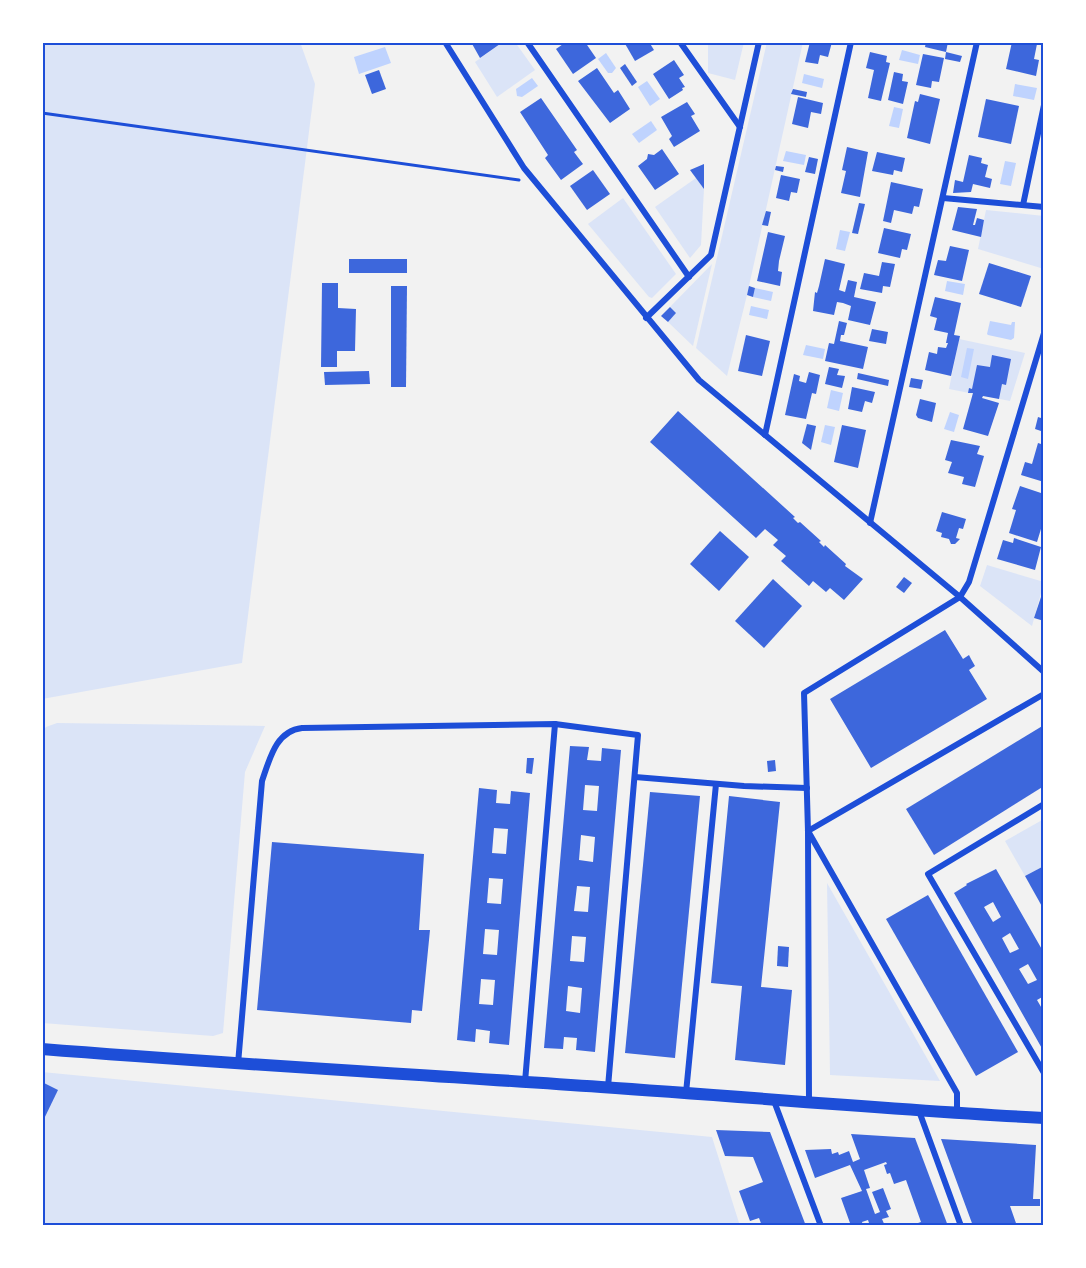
<svg xmlns="http://www.w3.org/2000/svg" width="1086" height="1268" font-family="Literata,serif">
	<style>
		.green { fill: #dbe4f7 }
		.water { fill: #bfd3fe }
		.building { fill: #3d67dc; fill-rule: evenodd }
		.lines { fill: none; stroke-linecap: round; stroke-linejoin: round }
		.path { stroke: #1d4ed8; stroke-width: 3 }
		.minor { stroke: #1d4ed8; stroke-width: 6 }
		.secondary { stroke: #1d4ed8; stroke-width: 12 }
		.neatline { fill: none; stroke: #1d4ed8; stroke-width: 2 }
	</style>
	<rect width="100%" height="100%" fill="#f2f2f2"/>
	<!-- green -->
	<g class="green">
		<path d="M42,42H300L315,84L242,663L42,699Z"/>
		<path d="M503,42H515L535,70L497,97L475,62Z"/>
		<path d="M708,42H744L735,80L708,73Z"/>
		<path d="M767,42H803L747,295L727,376L696,348Z"/>
		<path d="M696,178L704,189L701,245L690,258L655,207Z"/>
		<path d="M623,198L676,274L652,298L649,297L588,224Z"/>
		<path d="M986,210L1044,216V269L978,249Z"/>
		<path d="M712,264L693,346L668,322L676,313L670,307Z"/>
		<path d="M959,339L1025,353L1010,401L949,389Z"/>
		<path d="M987,565L1044,582L1032,626L980,586Z"/>
		<path d="M57,723L265,726L245,772L223,1033L213,1036L42,1023V732L46,727Z"/>
		<path d="M1044,819V866L1025,876L1005,841Z"/>
		<path d="M827,883L940,1081L830,1075Z"/>
		<path d="M42,1072L712,1137L740,1226H42Z"/>
	</g>
	<!-- water -->
	<g class="water">
		<path d="M385,47L391,63L359,74L354,57Z"/>
		<path d="M902,50L920,55L918,64L899,60Z"/>
		<path d="M606,53L616,68L612,73H608L598,59Z"/>
		<path d="M804,74L824,79L822,88L802,83Z"/>
		<path d="M532,78L538,86L522,97L517,96L516,89Z"/>
		<path d="M647,81L660,99L650,106L638,87Z"/>
		<path d="M1015,84L1037,88L1034,100L1013,96Z"/>
		<path d="M894,107L903,109L899,128L889,126Z"/>
		<path d="M651,121L657,130L639,143L632,134Z"/>
		<path d="M786,151L806,155L804,165L783,161Z"/>
		<path d="M1005,161L1016,163L1011,186L1000,184Z"/>
		<path d="M840,230L850,232L845,251L836,249Z"/>
		<path d="M947,281L965,284L963,295L945,291Z"/>
		<path d="M755,288L773,292L771,301L753,297Z"/>
		<path d="M751,306L769,310L767,319L749,315Z"/>
		<path d="M990,321L1011,325L1012,322H1015L1014,338L1011,340L988,335L987,334Z"/>
		<path d="M806,345L825,349L823,359L803,355Z"/>
		<path d="M967,348L974,349L968,379L961,377Z"/>
		<path d="M831,390L843,393L839,411L827,408Z"/>
		<path d="M950,412L959,415L954,432L944,429Z"/>
		<path d="M825,425L835,427L831,445L821,442Z"/>
	</g>
	<!-- building -->
	<g class="building">
		<path d="M471,42H499L500,44L480,58Z"/>
		<path d="M566,42H585L596,58L573,74L556,49Z"/>
		<path d="M624,42H649L654,50L635,61Z"/>
		<path d="M810,42H832L828,57L820,55L818,64L805,62Z"/>
		<path d="M926,42H948L946,52L962,56L960,62L945,59L946,52L925,47Z"/>
		<path d="M1012,42H1044V45L1037,44L1034,59L1039,60L1036,76L1006,69Z"/>
		<path d="M870,52L887,56L886,62L890,63L881,101L868,98L874,70L866,68Z"/>
		<path d="M923,54L944,58L939,82L932,81L931,88L916,85Z"/>
		<path d="M674,60L684,75L679,78L685,87L682,88L683,90L669,99L653,74Z"/>
		<path d="M625,64L637,82L632,86L620,68Z"/>
		<path d="M597,68L614,93L618,90L630,109L610,123L578,81Z"/>
		<path d="M379,70L386,89L372,94L365,75Z"/>
		<path d="M894,72L903,74L902,81L908,82L903,104L888,100Z"/>
		<path d="M793,89L807,92L806,97L791,94Z"/>
		<path d="M920,94L940,99L930,144L907,138L915,101L918,102Z"/>
		<path d="M798,97L823,103L821,114L811,112L808,128L792,124Z"/>
		<path d="M541,98L577,150L574,152L583,164L561,180L545,158L548,155L520,112Z"/>
		<path d="M986,99L1019,106L1011,144L978,137Z"/>
		<path d="M687,102L695,114L691,116L700,131L674,147L669,139L672,136L661,117Z"/>
		<path d="M847,147L868,152L860,197L841,193L846,171L842,170Z"/>
		<path d="M662,149L679,174L655,190L638,166L647,159L648,154L654,155Z"/>
		<path d="M877,152L905,158L902,172L894,170L893,175L872,171Z"/>
		<path d="M969,155L982,158L981,163L988,165L985,177L992,179L990,188L973,184L971,192L953,193L955,180L963,182Z"/>
		<path d="M809,157L818,159L815,174L805,172Z"/>
		<path d="M704,164V189L690,170Z"/>
		<path d="M776,166L784,167L783,172L775,170Z"/>
		<path d="M593,170L610,194L587,210L570,186Z"/>
		<path d="M781,175L800,179L797,193L791,192L789,201L776,198Z"/>
		<path d="M891,182L923,189L919,207L914,206L912,214L894,210L891,223L883,221Z"/>
		<path d="M859,203L865,204L858,234L852,233Z"/>
		<path d="M958,207L977,209L973,225H975L977,218L984,220L981,237L952,230Z"/>
		<path d="M766,211L771,212L768,226L762,225Z"/>
		<path d="M884,228L911,234L907,250L902,249L900,258L878,253Z"/>
		<path d="M768,232L785,236L779,261L778,271L782,272L780,286L757,281Z"/>
		<path d="M950,246L969,250L962,281L934,275L938,260L946,261Z"/>
		<rect x="349" y="259" width="58" height="14"/>
		<path d="M825,259L845,264L839,290L845,292L848,280L857,282L854,297L876,302L870,325L848,320L851,306L843,303L837,302L834,315L813,311L815,292L817,293L819,286Z"/>
		<path d="M882,262L895,264L890,287L883,286L882,293L860,289L864,273L879,276Z"/>
		<path d="M989,263L1031,276L1021,307L979,294Z"/>
		<path d="M322,283H338V308L356,309L355,351H337V367H321Z"/>
		<path d="M391,286H407L406,387H391Z"/>
		<path d="M749,286L755,288L753,297L747,295Z"/>
		<path d="M935,297L961,303L954,335L960,336L951,376L925,370L929,352L937,354L938,347L946,348L948,343H946L948,333L934,330L937,318L930,316Z"/>
		<path d="M670,307L676,313L668,322L661,316Z"/>
		<path d="M839,321L847,323L844,335H841L840,341L868,347L863,369L825,361L829,343L834,344Z"/>
		<path d="M872,329L888,332L886,344L869,341Z"/>
		<path d="M746,335L770,341L762,376L738,371Z"/>
		<path d="M992,355L1011,359L1006,385L1002,384L999,399L983,396L982,398L999,403L988,436L963,429L973,393H968L969,388L972,389L977,365L990,367Z"/>
		<path d="M829,367L839,369L837,375L845,376L842,388L825,384Z"/>
		<path d="M369,371L370,384L325,385L324,372Z"/>
		<path d="M809,372L820,375L816,394L812,393L806,419L785,415L794,374L800,376L799,381L806,383Z"/>
		<path d="M858,373L889,380L888,386L857,379Z"/>
		<path d="M911,378L923,380L921,389L909,387Z"/>
		<path d="M852,387L875,392L872,403L865,401L862,412L848,409Z"/>
		<path d="M920,399L936,403L932,422L918,418L916,415Z"/>
		<path d="M678,411L795,517L793,518L798,523L800,522L821,541L819,542L824,547L825,545L846,564L845,566L863,579L844,600L830,588L826,592L813,581L809,586L781,561L786,556L773,545L778,540L765,529L756,538L650,442Z"/>
		<path d="M1038,417L1044,419V432L1035,429Z"/>
		<path d="M807,424L816,426L811,450L802,443Z"/>
		<path d="M842,425L866,430L858,468L834,462Z"/>
		<path d="M951,440L980,446L977,454L984,456L975,487L962,484L964,477L948,473L952,462L945,460Z"/>
		<path d="M1038,443L1044,445V482L1021,475L1025,462L1032,464Z"/>
		<path d="M1020,486L1044,494V519L1037,542L1009,533L1016,510L1012,509Z"/>
		<path d="M942,512L966,519L963,529L959,528L956,538L960,539L955,544H951L949,539L941,537L942,533L936,531Z"/>
		<path d="M720,531L749,557L719,591L690,564Z"/>
		<path d="M1014,538L1041,547L1035,570L997,559L1003,540L1013,543Z"/>
		<path d="M904,577L912,583L904,593L896,587Z"/>
		<path d="M773,579L802,606L764,648L735,621Z"/>
		<path d="M1042,594H1044V621L1034,618Z"/>
		<path d="M945,630L963,659L969,655L971,659L975,666L969,670L987,699L871,768L830,699Z"/>
		<path d="M1044,725V786L934,855L906,809Z"/>
		<path d="M570,746L589,747L587,760L601,761L602,748L621,750L595,1052L576,1050L577,1038L564,1037L563,1049L544,1048ZM585,785L599,786L597,811L583,810ZM581,835L595,837L593,862L579,860ZM577,886L590,887L588,912L574,911ZM572,936L586,937L584,962L570,961ZM568,986L582,988L580,1013L566,1011Z"/>
		<path d="M527,758H534L532,774L526,773Z"/>
		<path d="M775,760L776,771L768,772L767,761Z"/>
		<path d="M479,788L497,790L496,803L510,804L511,791L530,793L509,1045L489,1043L490,1031L476,1029L475,1042L457,1040ZM494,828L508,829L506,854L492,853ZM489,878L503,879L501,904L487,903ZM485,929L499,930L497,955L483,954ZM481,979L495,980L493,1005L479,1004Z"/>
		<path d="M650,792L700,796L675,1058L625,1053Z"/>
		<path d="M729,796L780,802L761,987L792,990L785,1065L735,1060L742,986L711,983Z"/>
		<path d="M272,842L424,854L419,930H430L422,1011L412,1010L411,1023L257,1010Z"/>
		<path d="M1042,867L1044,871V910L1025,876Z"/>
		<path d="M996,869L1044,953V996L1037,1000L1044,1012V1052L954,893L967,885L966,884ZM993,902L1001,917L993,922L984,907ZM1010,933L1019,949L1010,953L1002,938ZM1028,964L1037,980L1028,984L1019,969Z"/>
		<path d="M928,895L1018,1052L976,1076L886,919Z"/>
		<path d="M778,946L789,947L788,967L777,966Z"/>
		<path d="M42,1082L58,1090L42,1123Z"/>
		<path d="M716,1130L770,1132L806,1226H781L779,1223L772,1226H762L759,1218L750,1221L739,1191L763,1182L753,1157L725,1156Z"/>
		<path d="M851,1134L915,1138L948,1226H916L915,1224L921,1222L906,1180L894,1184L890,1173L887,1174L884,1165L887,1164L886,1162L864,1170L870,1188L866,1189L875,1214L880,1212L872,1192L883,1188L891,1209L886,1211L889,1217L882,1219L885,1226H870L868,1220L862,1222L863,1226H843L850,1223L841,1198L862,1191L850,1165L815,1178L805,1150L831,1149L832,1154L838,1152L839,1155L849,1151L853,1162L860,1159Z"/>
		<path d="M941,1139L1036,1145L1033,1199H1040V1206H1010L1017,1226H973Z"/>
	</g>
	<g class="lines">
		<!-- path -->
		<path class="path" d="M42,113L519,180"/>
		<!-- minor -->
		<g class="minor">
			<path d="M445,42L524,168L699,380L960,597L1044,672"/>
			<path d="M527,42L689,277"/>
			<path d="M680,42L740,127"/>
			<path d="M943,198L1044,207"/>
			<path d="M1023,205L1044,105"/>
			<path d="M646,318L711,255L759,42"/>
			<path d="M765,435L851,42"/>
			<path d="M870,523L977,42"/>
			<path d="M635,777L744,786L807,788"/>
			<path d="M1044,804L928,874L1044,1073"/>
			<path d="M238,1064L262,781C270,758 276,731 302,728L555,724L638,735L608,1087"/>
			<path d="M525,1082L555,724"/>
			<path d="M686,1093L716,784"/>
			<path d="M774,1101L821,1226"/>
			<path d="M809,1102L808,831L804,693L960,597L969,582L1044,333"/>
			<path d="M919,1111L961,1226"/>
			<path d="M957,1113V1093L808,831L1044,694"/>
		</g>
		<!-- secondary -->
		<path class="secondary" d="M42,1049C228,1064 415,1074 601,1087C749,1097 896,1110 1044,1118"/>
	</g>
	<!-- border -->
	<rect width="1086" height="1268" fill="none" stroke="#ffffff" stroke-width="87"/>
	<rect x="44" y="44" width="998" height="1180" class="neatline"/>
</svg>
